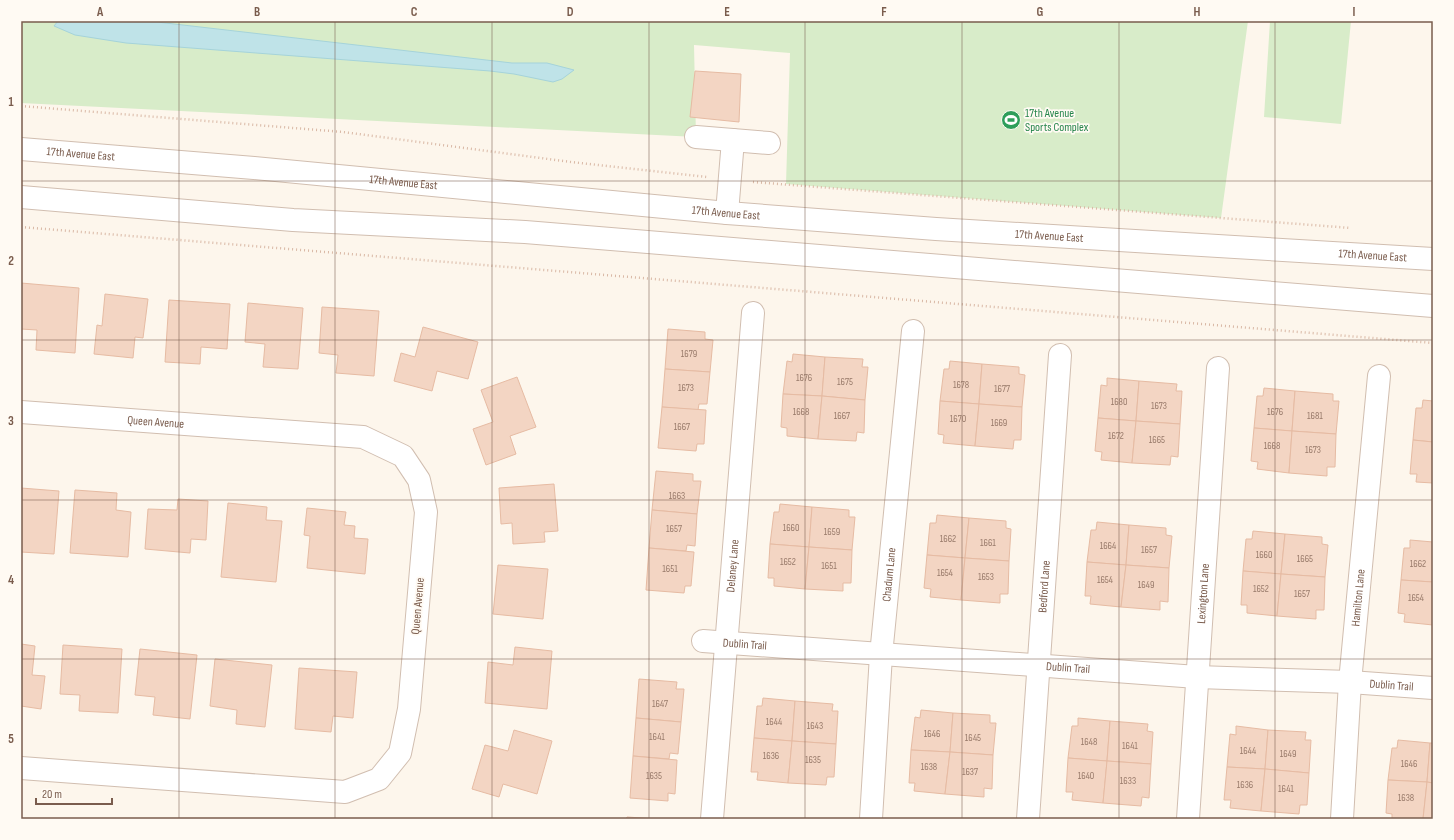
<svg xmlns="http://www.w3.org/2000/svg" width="1454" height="840" viewBox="0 0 1454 840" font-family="'Sofia Sans Condensed',sans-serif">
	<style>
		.green { fill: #d8ecc9 }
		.water { fill: #bfe3e8; stroke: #a5d3da }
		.building { fill: #f3d5c3; stroke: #e6bba3 }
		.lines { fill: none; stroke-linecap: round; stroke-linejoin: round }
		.minor-casing { stroke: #d1beb0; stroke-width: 24 }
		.path { stroke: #d9b8a5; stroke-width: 2.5; stroke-dasharray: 1 3; stroke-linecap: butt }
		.minor { stroke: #fff; stroke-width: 22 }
		.grid { fill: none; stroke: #7a5c4d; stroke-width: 1; stroke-opacity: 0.55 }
		.labels { text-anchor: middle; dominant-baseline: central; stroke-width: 3.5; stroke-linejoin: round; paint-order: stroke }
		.number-label { font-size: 10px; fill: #987a6a }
		.leisure-label { font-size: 12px; fill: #27864d; stroke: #fffaf3; text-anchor: start }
		.street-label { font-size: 12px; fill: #7a5c4d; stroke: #fffaf3 }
		.neatline { fill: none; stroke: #7a5c4d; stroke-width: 1.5 }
		.grid-label { font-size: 13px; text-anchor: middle; font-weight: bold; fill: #7a5c4d }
	</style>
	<rect width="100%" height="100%" fill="#fdf6ec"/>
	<g class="green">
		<path d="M 21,21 L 1248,21 L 1221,218 L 786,184 L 790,53 L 694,45 L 696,137 L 21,103 Z"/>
		<path d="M 1270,21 L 1351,21 L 1341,124 L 1264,117 Z"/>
	</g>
	<path class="water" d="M 58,21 L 157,22 L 512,63 L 547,63 L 574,70 L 562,79 L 553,82 L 514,74 L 490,71 L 126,43 L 75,35 L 54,26 Z"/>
	<g class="building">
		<path d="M 695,71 L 741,74 L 739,122 L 690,117 Z"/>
		<path d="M 21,283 L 79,288 L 75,353 L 36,350 L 37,330 L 21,329 Z"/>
		<path d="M 105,294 L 148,299 L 143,338 L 135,337 L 133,358 L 94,354 L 97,325 L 102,326 Z"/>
		<path d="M 169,300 L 230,304 L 227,349 L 201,347 L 200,364 L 165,362 Z"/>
		<path d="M 248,303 L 303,308 L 298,369 L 263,367 L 265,344 L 245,342 Z"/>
		<path d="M 322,307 L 379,311 L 374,376 L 336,373 L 338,355 L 319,353 Z"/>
		<path d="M 423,327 L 478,342 L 468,379 L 437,371 L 432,391 L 394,381 L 401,353 L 415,357 Z"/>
		<path d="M 668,329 L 705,332 L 705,339 L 713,340 L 710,372 L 665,369 Z"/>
		<path d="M 793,354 L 825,357 L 822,396 L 783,394 L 787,361 L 792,362 Z"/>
		<path d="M 825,357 L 863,359 L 862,367 L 868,367 L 865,400 L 822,396 Z"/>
		<path d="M 950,361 L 982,364 L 979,404 L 940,401 L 944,369 L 949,369 Z"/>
		<path d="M 982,364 L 1019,367 L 1019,374 L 1025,375 L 1022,407 L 979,404 Z"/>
		<path d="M 665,369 L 710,372 L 707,404 L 699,404 L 698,410 L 662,407 Z"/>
		<path d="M 517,377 L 536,427 L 510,436 L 516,454 L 486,465 L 473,429 L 493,422 L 481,390 Z"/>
		<path d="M 1107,378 L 1139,381 L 1136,421 L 1098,418 L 1101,385 L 1107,386 Z"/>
		<path d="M 1139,381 L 1177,384 L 1176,391 L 1182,391 L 1180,424 L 1136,421 Z"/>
		<path d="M 1264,388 L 1295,391 L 1292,431 L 1254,428 L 1257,396 L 1263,396 Z"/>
		<path d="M 1295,391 L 1333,394 L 1333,401 L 1339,401 L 1336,434 L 1292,431 Z"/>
		<path d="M 783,394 L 822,396 L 818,439 L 787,436 L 787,428 L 781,427 Z"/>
		<path d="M 822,396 L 865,400 L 864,433 L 857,432 L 856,441 L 818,439 Z"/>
		<path d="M 1423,400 L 1433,401 L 1433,442 L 1413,440 L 1416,408 L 1422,408 Z"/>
		<path d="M 940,401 L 979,404 L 975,446 L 943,443 L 944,435 L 938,434 Z"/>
		<path d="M 979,404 L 1022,407 L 1021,440 L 1014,440 L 1013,449 L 975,446 Z"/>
		<path d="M 662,407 L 706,410 L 704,444 L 697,444 L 696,451 L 658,448 Z"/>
		<path d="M 1098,418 L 1136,421 L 1132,463 L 1101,460 L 1102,452 L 1095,451 Z"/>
		<path d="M 1136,421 L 1180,424 L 1178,457 L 1171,456 L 1170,465 L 1132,463 Z"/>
		<path d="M 1254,428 L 1292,431 L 1289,473 L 1257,469 L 1258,462 L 1251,461 Z"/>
		<path d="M 1292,431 L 1336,434 L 1335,467 L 1327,467 L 1327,476 L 1289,473 Z"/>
		<path d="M 1413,440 L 1433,442 L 1433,483 L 1416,482 L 1417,474 L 1410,474 Z"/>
		<path d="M 656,471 L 693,474 L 693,481 L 701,481 L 697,514 L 652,510 Z"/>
		<path d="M 554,484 L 558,531 L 544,532 L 545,542 L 513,544 L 512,523 L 501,524 L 499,488 Z"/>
		<path d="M 21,488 L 59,491 L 54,554 L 21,552 Z"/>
		<path d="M 75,490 L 117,493 L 116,510 L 131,512 L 128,557 L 70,553 Z"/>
		<path d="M 178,499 L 208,501 L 206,540 L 191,539 L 190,553 L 145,549 L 148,509 L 177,510 Z"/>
		<path d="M 228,503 L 267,507 L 266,520 L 282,521 L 276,582 L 221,577 Z"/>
		<path d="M 780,504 L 812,507 L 809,547 L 770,544 L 774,512 L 779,512 Z"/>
		<path d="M 812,507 L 849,510 L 849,517 L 855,517 L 852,550 L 809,547 Z"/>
		<path d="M 307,508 L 346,512 L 344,525 L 355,526 L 354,538 L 368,539 L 365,574 L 307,568 L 310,536 L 304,535 Z"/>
		<path d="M 652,510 L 697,514 L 695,546 L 687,545 L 686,551 L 649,548 Z"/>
		<path d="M 937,515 L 969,518 L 965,558 L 927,555 L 930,523 L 936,523 Z"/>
		<path d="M 969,518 L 1006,521 L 1006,528 L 1011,529 L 1009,561 L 965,558 Z"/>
		<path d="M 1097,522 L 1129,525 L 1126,565 L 1087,562 L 1091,530 L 1096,530 Z"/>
		<path d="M 1129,525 L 1166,528 L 1166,535 L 1172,536 L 1169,568 L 1126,565 Z"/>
		<path d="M 1253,531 L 1285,534 L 1281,574 L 1243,571 L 1246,539 L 1252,539 Z"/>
		<path d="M 1285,534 L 1322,537 L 1322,544 L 1328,545 L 1325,577 L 1281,574 Z"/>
		<path d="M 1410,540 L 1433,542 L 1433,582 L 1401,580 L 1404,548 L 1410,548 Z"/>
		<path d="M 770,544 L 809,547 L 805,589 L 774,586 L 774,578 L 768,578 Z"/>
		<path d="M 809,547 L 852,550 L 851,583 L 843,583 L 843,591 L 805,589 Z"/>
		<path d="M 649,548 L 694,552 L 691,586 L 685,586 L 684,593 L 646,590 Z"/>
		<path d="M 927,555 L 965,558 L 961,600 L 930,597 L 931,589 L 924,588 Z"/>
		<path d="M 965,558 L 1009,561 L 1008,594 L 1000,594 L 1000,603 L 961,600 Z"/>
		<path d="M 1087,562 L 1126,565 L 1121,607 L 1090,604 L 1091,596 L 1085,596 Z"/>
		<path d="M 498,565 L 548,569 L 543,619 L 493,614 Z"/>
		<path d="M 1126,565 L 1169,568 L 1168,602 L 1160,601 L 1160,610 L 1121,607 Z"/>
		<path d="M 1243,571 L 1281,574 L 1277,616 L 1247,613 L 1247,605 L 1241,605 Z"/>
		<path d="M 1281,574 L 1325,577 L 1324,610 L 1316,610 L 1316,619 L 1277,616 Z"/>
		<path d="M 1401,580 L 1433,582 L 1433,625 L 1404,622 L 1405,614 L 1398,613 Z"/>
		<path d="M 21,644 L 35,646 L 32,675 L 45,676 L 41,709 L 21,706 Z"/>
		<path d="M 63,645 L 122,649 L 118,713 L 79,711 L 80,695 L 60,694 Z"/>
		<path d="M 515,647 L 552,651 L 547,709 L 485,703 L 488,662 L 513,665 Z"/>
		<path d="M 140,649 L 197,655 L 190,719 L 153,715 L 155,697 L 135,695 Z"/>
		<path d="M 215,659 L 272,665 L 265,727 L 236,724 L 237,710 L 210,706 Z"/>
		<path d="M 299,668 L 357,672 L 353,718 L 333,716 L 331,732 L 295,729 Z"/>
		<path d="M 639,679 L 677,682 L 676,689 L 684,689 L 681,722 L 636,718 Z"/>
		<path d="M 763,698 L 795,701 L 792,741 L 754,738 L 757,706 L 762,706 Z"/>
		<path d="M 795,701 L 833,704 L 832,711 L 838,711 L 836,744 L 792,741 Z"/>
		<path d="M 921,710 L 953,713 L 950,752 L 911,750 L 915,717 L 920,718 Z"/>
		<path d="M 953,713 L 990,715 L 990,723 L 996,723 L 993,755 L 950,752 Z"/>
		<path d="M 636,718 L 681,722 L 678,754 L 670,753 L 669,759 L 633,756 Z"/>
		<path d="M 1078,718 L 1110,721 L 1107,761 L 1068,758 L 1072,726 L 1078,726 Z"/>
		<path d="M 1110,721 L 1148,724 L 1147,731 L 1153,732 L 1151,764 L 1107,761 Z"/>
		<path d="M 1236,726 L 1268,730 L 1265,769 L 1227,767 L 1230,734 L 1236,735 Z"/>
		<path d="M 514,730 L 552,741 L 537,794 L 503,784 L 499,797 L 472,789 L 485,745 L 508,751 Z"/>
		<path d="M 1268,730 L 1306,732 L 1305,740 L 1311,740 L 1309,773 L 1265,769 Z"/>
		<path d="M 754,738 L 792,741 L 788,783 L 757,780 L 758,772 L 751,772 Z"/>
		<path d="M 1398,740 L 1430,743 L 1427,782 L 1388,780 L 1392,748 L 1397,748 Z"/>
		<path d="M 792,741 L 836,744 L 834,777 L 827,777 L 826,785 L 788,783 Z"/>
		<path d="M 1430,743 L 1433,743 L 1433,783 L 1427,782 Z"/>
		<path d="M 911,750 L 950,752 L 945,794 L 914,791 L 915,783 L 909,783 Z"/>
		<path d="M 950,752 L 993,755 L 992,789 L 984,788 L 984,797 L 945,794 Z"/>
		<path d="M 633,756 L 677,760 L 675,794 L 668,793 L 668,801 L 630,798 Z"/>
		<path d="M 1068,758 L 1107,761 L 1103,803 L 1072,800 L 1073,792 L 1066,792 Z"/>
		<path d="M 1107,761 L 1151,764 L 1149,798 L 1142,797 L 1141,806 L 1103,803 Z"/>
		<path d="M 1227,767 L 1265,769 L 1261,811 L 1230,808 L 1231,800 L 1224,800 Z"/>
		<path d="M 1265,769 L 1309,773 L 1307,805 L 1300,805 L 1299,814 L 1261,811 Z"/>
		<path d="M 1388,780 L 1427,782 L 1423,819 L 1392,819 L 1392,814 L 1386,813 Z"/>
		<path d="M 1427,782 L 1433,783 L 1433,819 L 1423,819 Z"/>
		<path d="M 627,817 L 657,819 L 626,819 Z"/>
	</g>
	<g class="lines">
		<defs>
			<g id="minor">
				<path d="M 696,137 L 769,143"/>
				<path id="s1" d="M 21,149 L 254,168 L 727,213 L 936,229 L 1433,259"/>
				<path d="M 21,197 L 293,220 L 525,232 L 1433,306"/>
				<path d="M 727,213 L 733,140"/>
				<path id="s2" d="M 21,412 L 363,437 L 403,456 L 419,480 L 426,512 L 409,709 L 400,753 L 379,779 L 345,792 L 21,768"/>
				<path id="s3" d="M 703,641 L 1197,677 L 1350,682 L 1433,688"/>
				<path id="s4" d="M 712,819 L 753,313"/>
				<path id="s5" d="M 871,819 L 881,655 L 913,331"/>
				<path id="s6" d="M 1028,819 L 1060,355"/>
				<path id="s7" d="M 1188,819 L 1218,368"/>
				<path id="s8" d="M 1342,819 L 1350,682 L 1379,376"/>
			</g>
		</defs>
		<use href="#minor" class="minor-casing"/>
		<g class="path">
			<path d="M 21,106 L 343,132 L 571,162 L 707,177"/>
			<path d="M 753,182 L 1351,228"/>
			<path d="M 21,227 L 1433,343"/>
		</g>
		<use href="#minor" class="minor"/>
	</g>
	<path class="grid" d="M 179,21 L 179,819M 335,21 L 335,819M 492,21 L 492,819M 649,21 L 649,819M 805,21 L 805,819M 962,21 L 962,819M 1119,21 L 1119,819M 1275,21 L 1275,819M 21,181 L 1433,181M 21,340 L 1433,340M 21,500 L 1433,500M 21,659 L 1433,659"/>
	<defs>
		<symbol id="stadium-disc" viewBox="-11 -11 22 22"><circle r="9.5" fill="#2e9e5b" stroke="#fffaf3"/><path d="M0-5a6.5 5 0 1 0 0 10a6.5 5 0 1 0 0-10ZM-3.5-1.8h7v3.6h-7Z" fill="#fff"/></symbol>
	</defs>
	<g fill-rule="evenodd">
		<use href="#stadium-disc" x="1000" y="109" width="22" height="22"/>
	</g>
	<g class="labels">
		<g class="number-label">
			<text x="689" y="354">1679</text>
			<text x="804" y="378">1676</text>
			<text x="845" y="382">1675</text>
			<text x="961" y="385">1678</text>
			<text x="686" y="388">1673</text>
			<text x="1002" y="389">1677</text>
			<text x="1119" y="402">1680</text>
			<text x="1159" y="406">1673</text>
			<text x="801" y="412">1668</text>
			<text x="1275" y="412">1676</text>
			<text x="842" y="416">1667</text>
			<text x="1315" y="416">1681</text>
			<text x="958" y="419">1670</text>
			<text x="999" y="423">1669</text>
			<text x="682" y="427">1667</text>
			<text x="1116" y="436">1672</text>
			<text x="1157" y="440">1665</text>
			<text x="1272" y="446">1668</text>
			<text x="1313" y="450">1673</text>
			<text x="677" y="496">1663</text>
			<text x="791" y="528">1660</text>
			<text x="674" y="529">1657</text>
			<text x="832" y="532">1659</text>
			<text x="948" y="539">1662</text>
			<text x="988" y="543">1661</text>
			<text x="1108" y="546">1664</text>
			<text x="1149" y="550">1657</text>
			<text x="1264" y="555">1660</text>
			<text x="1305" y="559">1665</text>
			<text x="788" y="562">1652</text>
			<text x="1418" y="564">1662</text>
			<text x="829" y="566">1651</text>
			<text x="670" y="569">1651</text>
			<text x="945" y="573">1654</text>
			<text x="986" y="577">1653</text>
			<text x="1105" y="580">1654</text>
			<text x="1146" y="585">1649</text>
			<text x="1261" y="589">1652</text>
			<text x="1302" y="594">1657</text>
			<text x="1416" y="598">1654</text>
			<text x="660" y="704">1647</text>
			<text x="774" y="722">1644</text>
			<text x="815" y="726">1643</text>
			<text x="932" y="734">1646</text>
			<text x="657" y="737">1641</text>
			<text x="973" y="738">1645</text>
			<text x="1089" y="742">1648</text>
			<text x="1130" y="746">1641</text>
			<text x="1248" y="751">1644</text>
			<text x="1288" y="754">1649</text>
			<text x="771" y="756">1636</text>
			<text x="813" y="760">1635</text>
			<text x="1409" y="764">1646</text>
			<text x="929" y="767">1638</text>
			<text x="970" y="772">1637</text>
			<text x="654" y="776">1635</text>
			<text x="1086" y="776">1640</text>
			<text x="1128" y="781">1633</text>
			<text x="1245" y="785">1636</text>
			<text x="1286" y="789">1641</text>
			<text x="1406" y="798">1638</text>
		</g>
		<g class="leisure-label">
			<text x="1025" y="113">17th Avenue<tspan x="1025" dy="14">Sports Complex</tspan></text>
		</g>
		<g class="street-label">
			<text stroke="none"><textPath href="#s1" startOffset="60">17th Avenue East</textPath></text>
			<text stroke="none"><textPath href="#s1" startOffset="384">17th Avenue East</textPath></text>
			<text stroke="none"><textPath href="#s1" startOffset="708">17th Avenue East</textPath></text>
			<text stroke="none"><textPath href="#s1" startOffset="1032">17th Avenue East</textPath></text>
			<text stroke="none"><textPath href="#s1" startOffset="1356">17th Avenue East</textPath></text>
			<text stroke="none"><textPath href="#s2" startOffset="135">Queen Avenue</textPath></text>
			<text stroke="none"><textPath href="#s4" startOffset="254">Delaney Lane</textPath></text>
			<text stroke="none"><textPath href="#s5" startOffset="245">Chadum Lane</textPath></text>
			<text stroke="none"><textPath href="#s6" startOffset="233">Bedford Lane</textPath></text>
			<text stroke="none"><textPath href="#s7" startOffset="226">Lexington Lane</textPath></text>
			<text stroke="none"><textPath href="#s8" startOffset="222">Hamilton Lane</textPath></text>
			<text transform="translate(418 606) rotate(-85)">Queen Avenue</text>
			<text stroke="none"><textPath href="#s3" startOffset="42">Dublin Trail</textPath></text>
			<text stroke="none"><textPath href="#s3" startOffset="366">Dublin Trail</textPath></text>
			<text stroke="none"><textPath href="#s3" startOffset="690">Dublin Trail</textPath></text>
		</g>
	</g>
	<rect width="1454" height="840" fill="none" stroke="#fffaf3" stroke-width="44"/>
	<path d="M36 798v6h76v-6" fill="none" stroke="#7a5c4d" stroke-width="2"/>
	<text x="42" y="798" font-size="12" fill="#7a5c4d" stroke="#fffaf3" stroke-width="3" paint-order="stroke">20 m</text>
	<rect x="22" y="22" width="1410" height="796" class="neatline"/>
	<g class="grid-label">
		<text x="100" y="16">A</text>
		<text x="257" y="16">B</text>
		<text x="414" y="16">C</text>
		<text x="570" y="16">D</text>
		<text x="727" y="16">E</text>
		<text x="884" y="16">F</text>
		<text x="1040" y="16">G</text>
		<text x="1197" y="16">H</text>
		<text x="1354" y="16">I</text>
		<text x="11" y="106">1</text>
		<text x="11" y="265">2</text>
		<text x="11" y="425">3</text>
		<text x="11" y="584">4</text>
		<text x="11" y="743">5</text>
	</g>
</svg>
